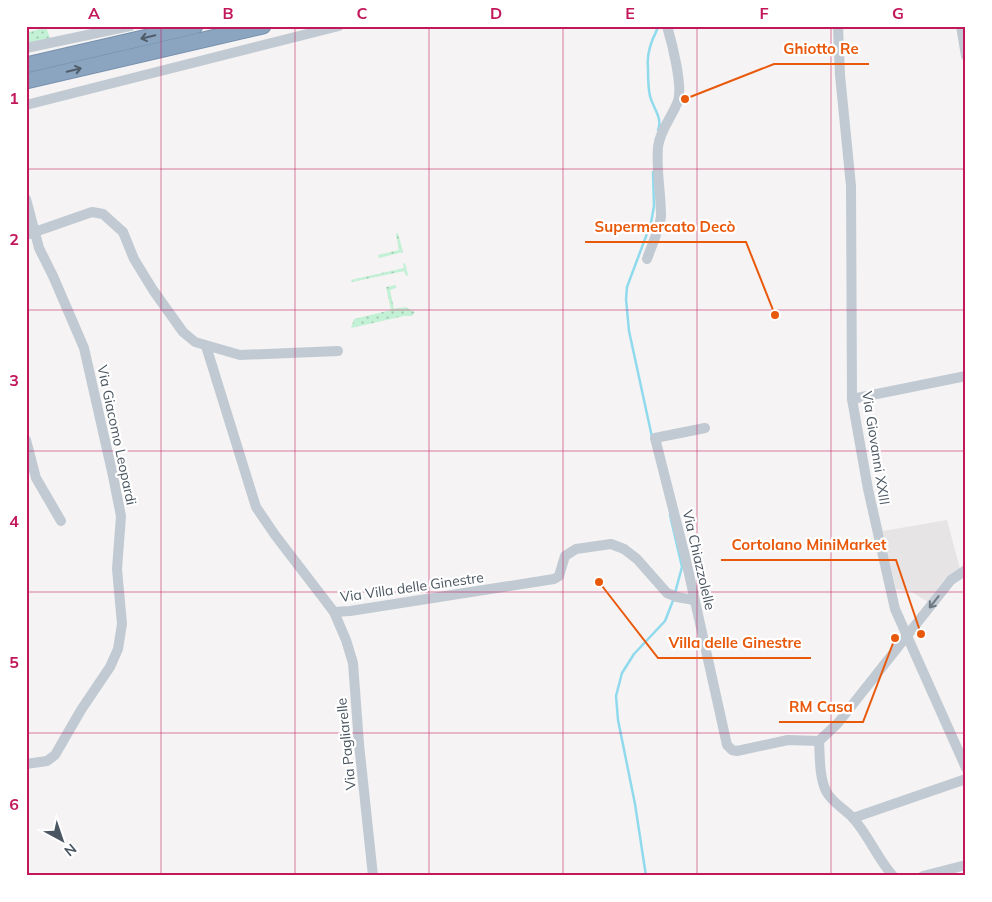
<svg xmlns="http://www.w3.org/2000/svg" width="992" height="902" viewBox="0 0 992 902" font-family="Mulish,sans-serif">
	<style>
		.education { fill: #e6e4e5 }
		.grass { fill: url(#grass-dots) }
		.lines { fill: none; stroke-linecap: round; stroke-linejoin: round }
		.stream { stroke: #90daee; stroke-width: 2.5 }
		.highway-casing { stroke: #7690ad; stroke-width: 17 }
		.minor { stroke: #c1cad2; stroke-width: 10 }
		.highway { stroke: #8ba5c1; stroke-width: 15 }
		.oneway { stroke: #505e6b }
		.oneway2 { stroke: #6e7983 }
		.grid { fill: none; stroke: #c2185b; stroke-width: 1; stroke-opacity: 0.55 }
		.labels { text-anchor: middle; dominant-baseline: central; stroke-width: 4.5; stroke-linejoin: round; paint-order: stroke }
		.street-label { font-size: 14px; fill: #4a5661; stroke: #fff }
		.leader { fill: none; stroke: #e8590c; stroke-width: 2 }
		.callout-dot { fill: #e8590c; stroke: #fff; stroke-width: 2 }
		.callout-label { font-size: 15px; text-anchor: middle; font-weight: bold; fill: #e8590c; stroke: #fff; stroke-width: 4.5; stroke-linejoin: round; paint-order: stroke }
		.neatline { fill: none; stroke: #c2185b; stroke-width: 2 }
		.grid-label { font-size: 16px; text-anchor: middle; font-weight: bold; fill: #c2185b }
	</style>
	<defs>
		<pattern id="grass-dots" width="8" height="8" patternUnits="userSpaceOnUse" patternTransform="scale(1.25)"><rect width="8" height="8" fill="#c3f1d5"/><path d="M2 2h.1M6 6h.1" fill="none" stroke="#a0c6b0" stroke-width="1.8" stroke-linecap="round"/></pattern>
	</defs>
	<rect width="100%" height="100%" fill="#f5f3f3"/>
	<path class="education" d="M 947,520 L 960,569 L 944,580 L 928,602 L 912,592 L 896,589 L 883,531 Z"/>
	<g class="grass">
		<path d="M 46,27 L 50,38 L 26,43 L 26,33 Z"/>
		<path d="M 398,233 L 403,252 L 379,258 L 378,255 L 399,250 L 396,234 Z"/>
		<path d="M 405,263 L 408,275 L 406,276 L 404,271 L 352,282 L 351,280 L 404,268 L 403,264 Z"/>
		<path d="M 396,285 L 396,288 L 390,290 L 394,309 L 405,307 L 415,312 L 412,316 L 404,316 L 351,328 L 354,319 L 391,310 L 386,287 Z"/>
	</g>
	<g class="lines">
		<g class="stream">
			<path d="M 658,26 C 657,32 654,35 652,41 C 649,49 647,59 648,68 C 648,77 648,88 650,96 C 653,108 663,118 658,130"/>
			<path d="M 652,437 L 629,331 L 626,299 L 627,287 L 651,223 L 654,206 L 653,172"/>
			<path d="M 670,515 L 682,567 L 675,593"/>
			<path d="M 646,876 L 635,804 L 618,720 L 616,696 L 622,673 L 634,654 L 665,621 L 674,598"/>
		</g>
		<defs>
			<g id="highway">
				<path d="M 26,65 L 195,26"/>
				<path d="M 26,81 L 263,26"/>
			</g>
		</defs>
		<use href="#highway" class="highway-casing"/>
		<g class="minor">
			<path d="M 838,26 L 840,75 L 851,186 L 852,399 L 868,489 L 895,609 L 966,768"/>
			<path d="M 961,26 L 966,56"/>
			<path d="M 26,48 L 130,26"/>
			<path d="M 26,105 L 339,26"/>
			<path d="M 26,199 L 39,248 L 53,276 L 84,348 L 113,476 L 121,516 L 117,569 L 122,624 L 118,649 L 110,667 L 81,710 L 55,755 L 47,761 L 26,764"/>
			<path d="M 26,235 L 92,212 L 103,214 L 123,232 L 134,259 L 153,290 L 183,332 L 195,342 L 240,355 L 338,351"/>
			<path d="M 647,259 C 651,247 660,228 661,216 C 661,193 656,170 658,147 C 660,130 672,117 678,101 C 683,86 672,43 667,26"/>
			<path d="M 206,346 L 256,507 L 275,535 L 334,612 L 346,640 L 353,663 L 359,744 L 373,876"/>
			<path d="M 852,399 L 966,376"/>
			<path d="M 705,428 L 655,438 L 685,556 L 727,745 L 732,750 L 737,751 L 788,740 L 819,741 L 838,723 L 951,580 L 966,570"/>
			<path d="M 26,440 L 36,478 L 61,521"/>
			<path d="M 334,612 L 350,611 L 554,579 L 559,576 L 565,556 L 576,549 L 611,544 L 624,549 L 637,559 L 667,593 L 677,597 L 694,600"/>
			<path d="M 819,741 C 820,756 819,776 826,791 C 831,802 845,809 853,818 C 869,836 877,858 893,876"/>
			<path d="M 853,818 L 966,779"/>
			<path d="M 923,876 L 966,865"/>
		</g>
		<use href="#highway" class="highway"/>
	</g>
	<defs><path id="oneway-shaft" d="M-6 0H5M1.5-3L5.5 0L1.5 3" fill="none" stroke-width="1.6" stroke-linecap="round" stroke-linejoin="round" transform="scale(1.25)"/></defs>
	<g class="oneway">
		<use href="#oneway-shaft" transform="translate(148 37) rotate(167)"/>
		<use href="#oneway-shaft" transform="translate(74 70) rotate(-13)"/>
	</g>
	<use class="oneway2" href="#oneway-shaft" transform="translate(934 602) rotate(128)"/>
	<path class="grid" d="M 161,26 L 161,876M 295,26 L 295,876M 429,26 L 429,876M 563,26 L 563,876M 697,26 L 697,876M 831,26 L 831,876M 26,169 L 966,169M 26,310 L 966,310M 26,451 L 966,451M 26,592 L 966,592M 26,733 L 966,733"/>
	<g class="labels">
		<g class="street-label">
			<text transform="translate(117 435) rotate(78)">Via Giacomo Leopardi</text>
			<text transform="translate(876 448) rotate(81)">Via Giovanni XXIII</text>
			<text transform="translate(699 560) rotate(77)">Via Chiazzolelle</text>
			<text transform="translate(412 587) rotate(-8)">Via Villa delle Ginestre</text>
			<text transform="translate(346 744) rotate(-96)">Via Pagliarelle</text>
		</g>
	</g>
	<path class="leader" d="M685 99L774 64H869M775 315L746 242H585M921 634L896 560H721M599 582L658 658H811M895 638L863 722H779"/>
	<g class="callout-dot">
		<circle cx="685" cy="99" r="5"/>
		<circle cx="775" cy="315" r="5"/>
		<circle cx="921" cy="634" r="5"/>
		<circle cx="599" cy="582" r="5"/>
		<circle cx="895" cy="638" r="5"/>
	</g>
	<g class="callout-label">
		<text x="821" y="54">Ghiotto Re</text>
		<text x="665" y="232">Supermercato Decò</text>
		<text x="809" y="550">Cortolano MiniMarket</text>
		<text x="735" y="648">Villa delle Ginestre</text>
		<text x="821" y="712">RM Casa</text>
	</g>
	<rect width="992" height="902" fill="none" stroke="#ffffff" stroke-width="55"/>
	<g transform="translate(62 840) rotate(140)" stroke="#ffffff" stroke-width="4" paint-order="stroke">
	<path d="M0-4L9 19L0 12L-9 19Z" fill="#4a5661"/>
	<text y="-8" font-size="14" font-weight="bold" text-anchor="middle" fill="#4a5661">N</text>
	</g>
	<rect x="28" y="28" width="936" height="846" class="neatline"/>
	<g class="grid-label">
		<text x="94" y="19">A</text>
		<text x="228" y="19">B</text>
		<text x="362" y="19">C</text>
		<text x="496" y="19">D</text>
		<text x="630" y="19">E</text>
		<text x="764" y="19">F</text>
		<text x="898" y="19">G</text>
		<text x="14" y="104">1</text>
		<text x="14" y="245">2</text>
		<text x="14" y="386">3</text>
		<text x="14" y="527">4</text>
		<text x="14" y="668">5</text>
		<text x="14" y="810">6</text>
	</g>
</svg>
